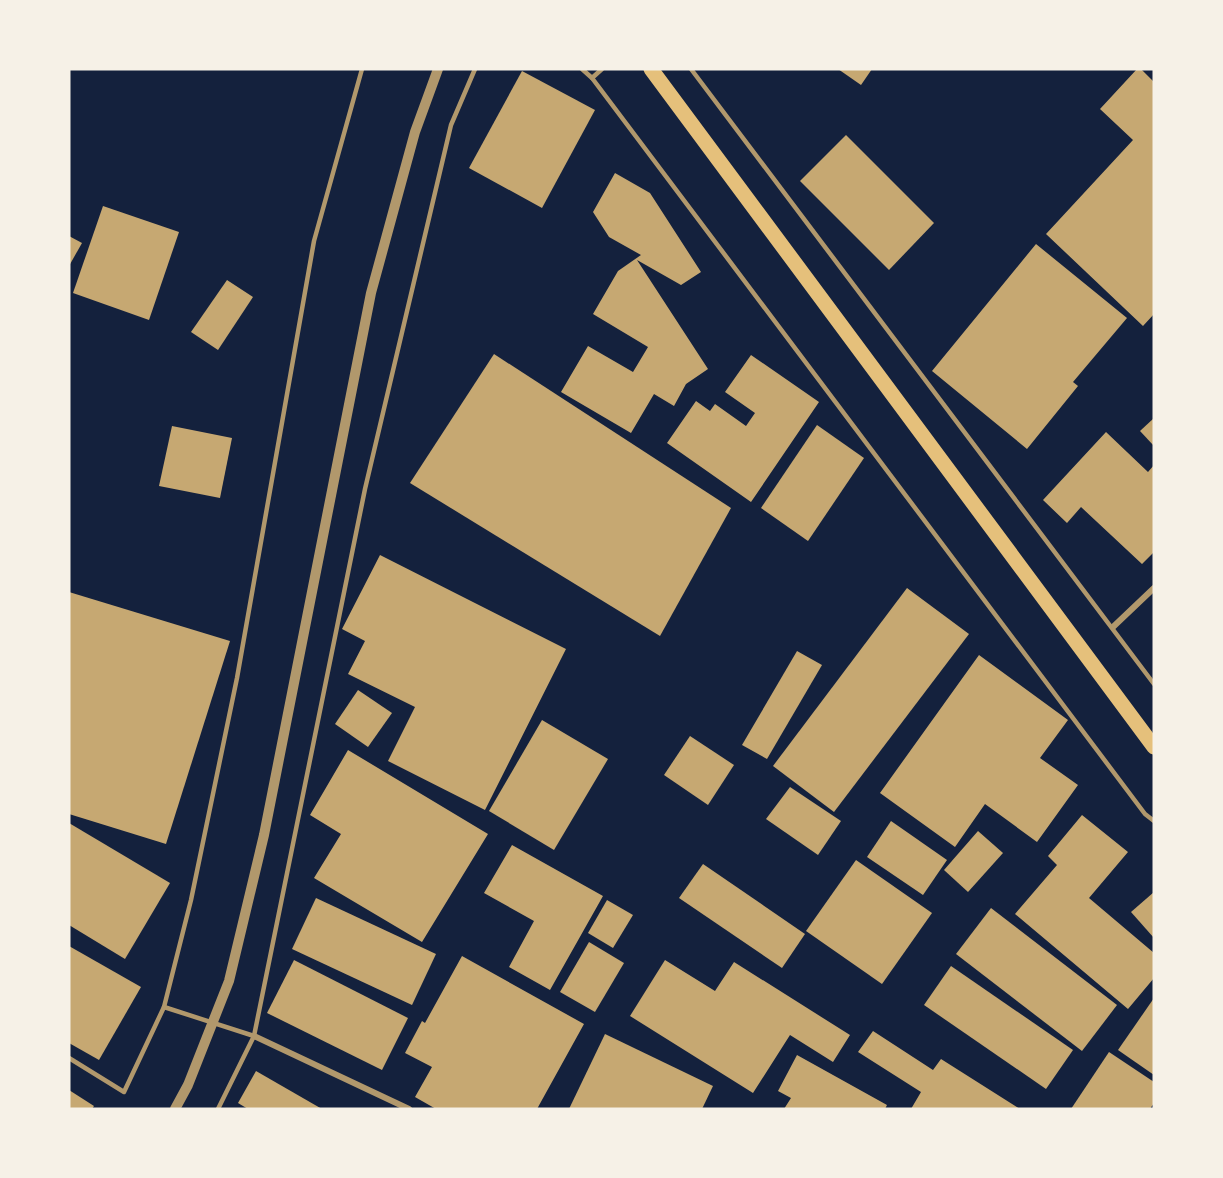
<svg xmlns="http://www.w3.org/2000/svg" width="1223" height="1178" viewBox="0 0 1223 1178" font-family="'Public Sans',sans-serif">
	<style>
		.building { fill: #c6a872 }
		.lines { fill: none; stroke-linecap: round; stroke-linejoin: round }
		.service { stroke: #b1986c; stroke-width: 4.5 }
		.minor { stroke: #b1986c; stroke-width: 6 }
		.tertiary { stroke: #b1986c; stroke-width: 10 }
		.primary { stroke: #e5c07b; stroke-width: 15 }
	</style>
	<rect width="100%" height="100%" fill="#14213d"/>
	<g class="building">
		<path d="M 838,69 L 872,69 L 861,85 Z"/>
		<path d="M 1137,69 L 1141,69 L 1154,82 L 1154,314 L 1143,326 L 1046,234 L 1133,140 L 1100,109 Z"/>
		<path d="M 522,71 L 595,110 L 542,208 L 469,168 Z"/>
		<path d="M 846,135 L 934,223 L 889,270 L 800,181 Z"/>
		<path d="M 615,173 L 650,193 L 701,272 L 681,285 L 637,260 L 708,369 L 686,384 L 674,406 L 654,394 L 631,433 L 561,392 L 588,346 L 633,372 L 648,347 L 593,314 L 618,271 L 641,255 L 609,237 L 593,212 Z"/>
		<path d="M 103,206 L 179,232 L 149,320 L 73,293 Z"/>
		<path d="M 69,236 L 82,243 L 69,266 Z"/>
		<path d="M 1036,244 L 1127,318 L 1073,382 L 1078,386 L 1027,449 L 932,371 Z"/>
		<path d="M 227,280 L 253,297 L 218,350 L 191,332 Z"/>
		<path d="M 494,354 L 731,508 L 660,636 L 410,483 Z"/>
		<path d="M 751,355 L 819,402 L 751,502 L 667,443 L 696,401 L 710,411 L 715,404 L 746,426 L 755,413 L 725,392 Z"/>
		<path d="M 1154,418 L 1154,446 L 1140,431 Z"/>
		<path d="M 817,425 L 864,458 L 808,541 L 761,508 Z"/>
		<path d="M 172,426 L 232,438 L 220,498 L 159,486 Z"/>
		<path d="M 1106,432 L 1148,472 L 1154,465 L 1154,552 L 1142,564 L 1081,507 L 1067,523 L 1043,500 Z"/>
		<path d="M 380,555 L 566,649 L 485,810 L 388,761 L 415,707 L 348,674 L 365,641 L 342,629 Z"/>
		<path d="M 907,588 L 969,634 L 834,812 L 773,766 Z"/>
		<path d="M 69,592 L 230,641 L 166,844 L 69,814 Z"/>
		<path d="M 797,651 L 822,665 L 767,759 L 742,745 Z"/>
		<path d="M 979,655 L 1068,720 L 1040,758 L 1078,785 L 1037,842 L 985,804 L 955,847 L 880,793 Z"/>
		<path d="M 358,690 L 392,713 L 368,747 L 335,724 Z"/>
		<path d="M 542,720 L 608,759 L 554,850 L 489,811 Z"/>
		<path d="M 690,736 L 734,765 L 708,805 L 664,775 Z"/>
		<path d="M 348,750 L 488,834 L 422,942 L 314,878 L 341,834 L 310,815 Z"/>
		<path d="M 790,787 L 841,821 L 818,855 L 766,819 Z"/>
		<path d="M 1082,815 L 1128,852 L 1089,898 L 1154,953 L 1154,978 L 1128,1009 L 1015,914 L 1057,865 L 1048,856 Z"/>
		<path d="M 891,821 L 947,860 L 923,895 L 867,857 Z"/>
		<path d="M 69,823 L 170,883 L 125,959 L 69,925 Z"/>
		<path d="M 978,831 L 1003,853 L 968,892 L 944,870 Z"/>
		<path d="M 512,845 L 603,896 L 550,990 L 509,967 L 534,921 L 484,893 Z"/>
		<path d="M 856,860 L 932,913 L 882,984 L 806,931 Z"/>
		<path d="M 703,864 L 805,934 L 782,968 L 679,898 Z"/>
		<path d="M 1154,892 L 1154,938 L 1131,912 Z"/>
		<path d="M 316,898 L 436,954 L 412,1005 L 292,949 Z"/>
		<path d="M 607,900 L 633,915 L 613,948 L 588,933 Z"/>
		<path d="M 991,908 L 1117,1005 L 1082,1051 L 956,954 Z"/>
		<path d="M 589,942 L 624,963 L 595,1012 L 560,992 Z"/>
		<path d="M 69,946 L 141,987 L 99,1060 L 69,1043 Z"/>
		<path d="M 462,956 L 584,1024 L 537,1109 L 436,1109 L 415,1097 L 432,1067 L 405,1053 L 422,1021 L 425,1023 Z"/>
		<path d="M 294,960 L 408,1018 L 382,1070 L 267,1013 Z"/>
		<path d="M 665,960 L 715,991 L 734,962 L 850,1035 L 833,1062 L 790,1035 L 753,1093 L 630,1016 Z"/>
		<path d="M 951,966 L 1073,1050 L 1046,1089 L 924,1005 Z"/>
		<path d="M 1154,998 L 1154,1075 L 1118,1050 Z"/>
		<path d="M 873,1031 L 933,1070 L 941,1059 L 1020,1109 L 911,1109 L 921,1092 L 858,1052 Z"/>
		<path d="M 605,1034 L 713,1086 L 702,1109 L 569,1109 Z"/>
		<path d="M 1109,1052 L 1154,1082 L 1154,1103 L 1150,1109 L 1071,1109 Z"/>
		<path d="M 797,1055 L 887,1105 L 885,1109 L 784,1109 L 791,1098 L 778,1091 Z"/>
		<path d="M 256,1071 L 322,1109 L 248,1109 L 238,1103 Z"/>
		<path d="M 69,1090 L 94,1106 L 92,1109 L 69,1109 Z"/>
	</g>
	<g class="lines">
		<g class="service">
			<path d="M 582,69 L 592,78 L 1145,814 L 1154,821"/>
			<path d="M 691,69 L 1154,684"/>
			<path d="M 592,78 L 602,69"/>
			<path d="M 164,1007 L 254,1036"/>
			<path d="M 69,1058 L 124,1092 L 164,1007 L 191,900 L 237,678 L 314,241 L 362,69"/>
			<path d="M 218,1109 L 254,1036 L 365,489 L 451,125 L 475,69"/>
		</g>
		<g class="minor">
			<path d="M 1113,627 L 1154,588"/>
			<path d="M 254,1036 L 409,1109"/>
		</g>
		<path class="tertiary" d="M 175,1109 L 188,1085 L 229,981 L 264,835 L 371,293 L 415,132 L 438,69"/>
		<path class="primary" d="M 651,69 L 1154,747"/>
	</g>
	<rect width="1223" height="1178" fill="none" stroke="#f6f1e7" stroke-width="141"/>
</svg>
